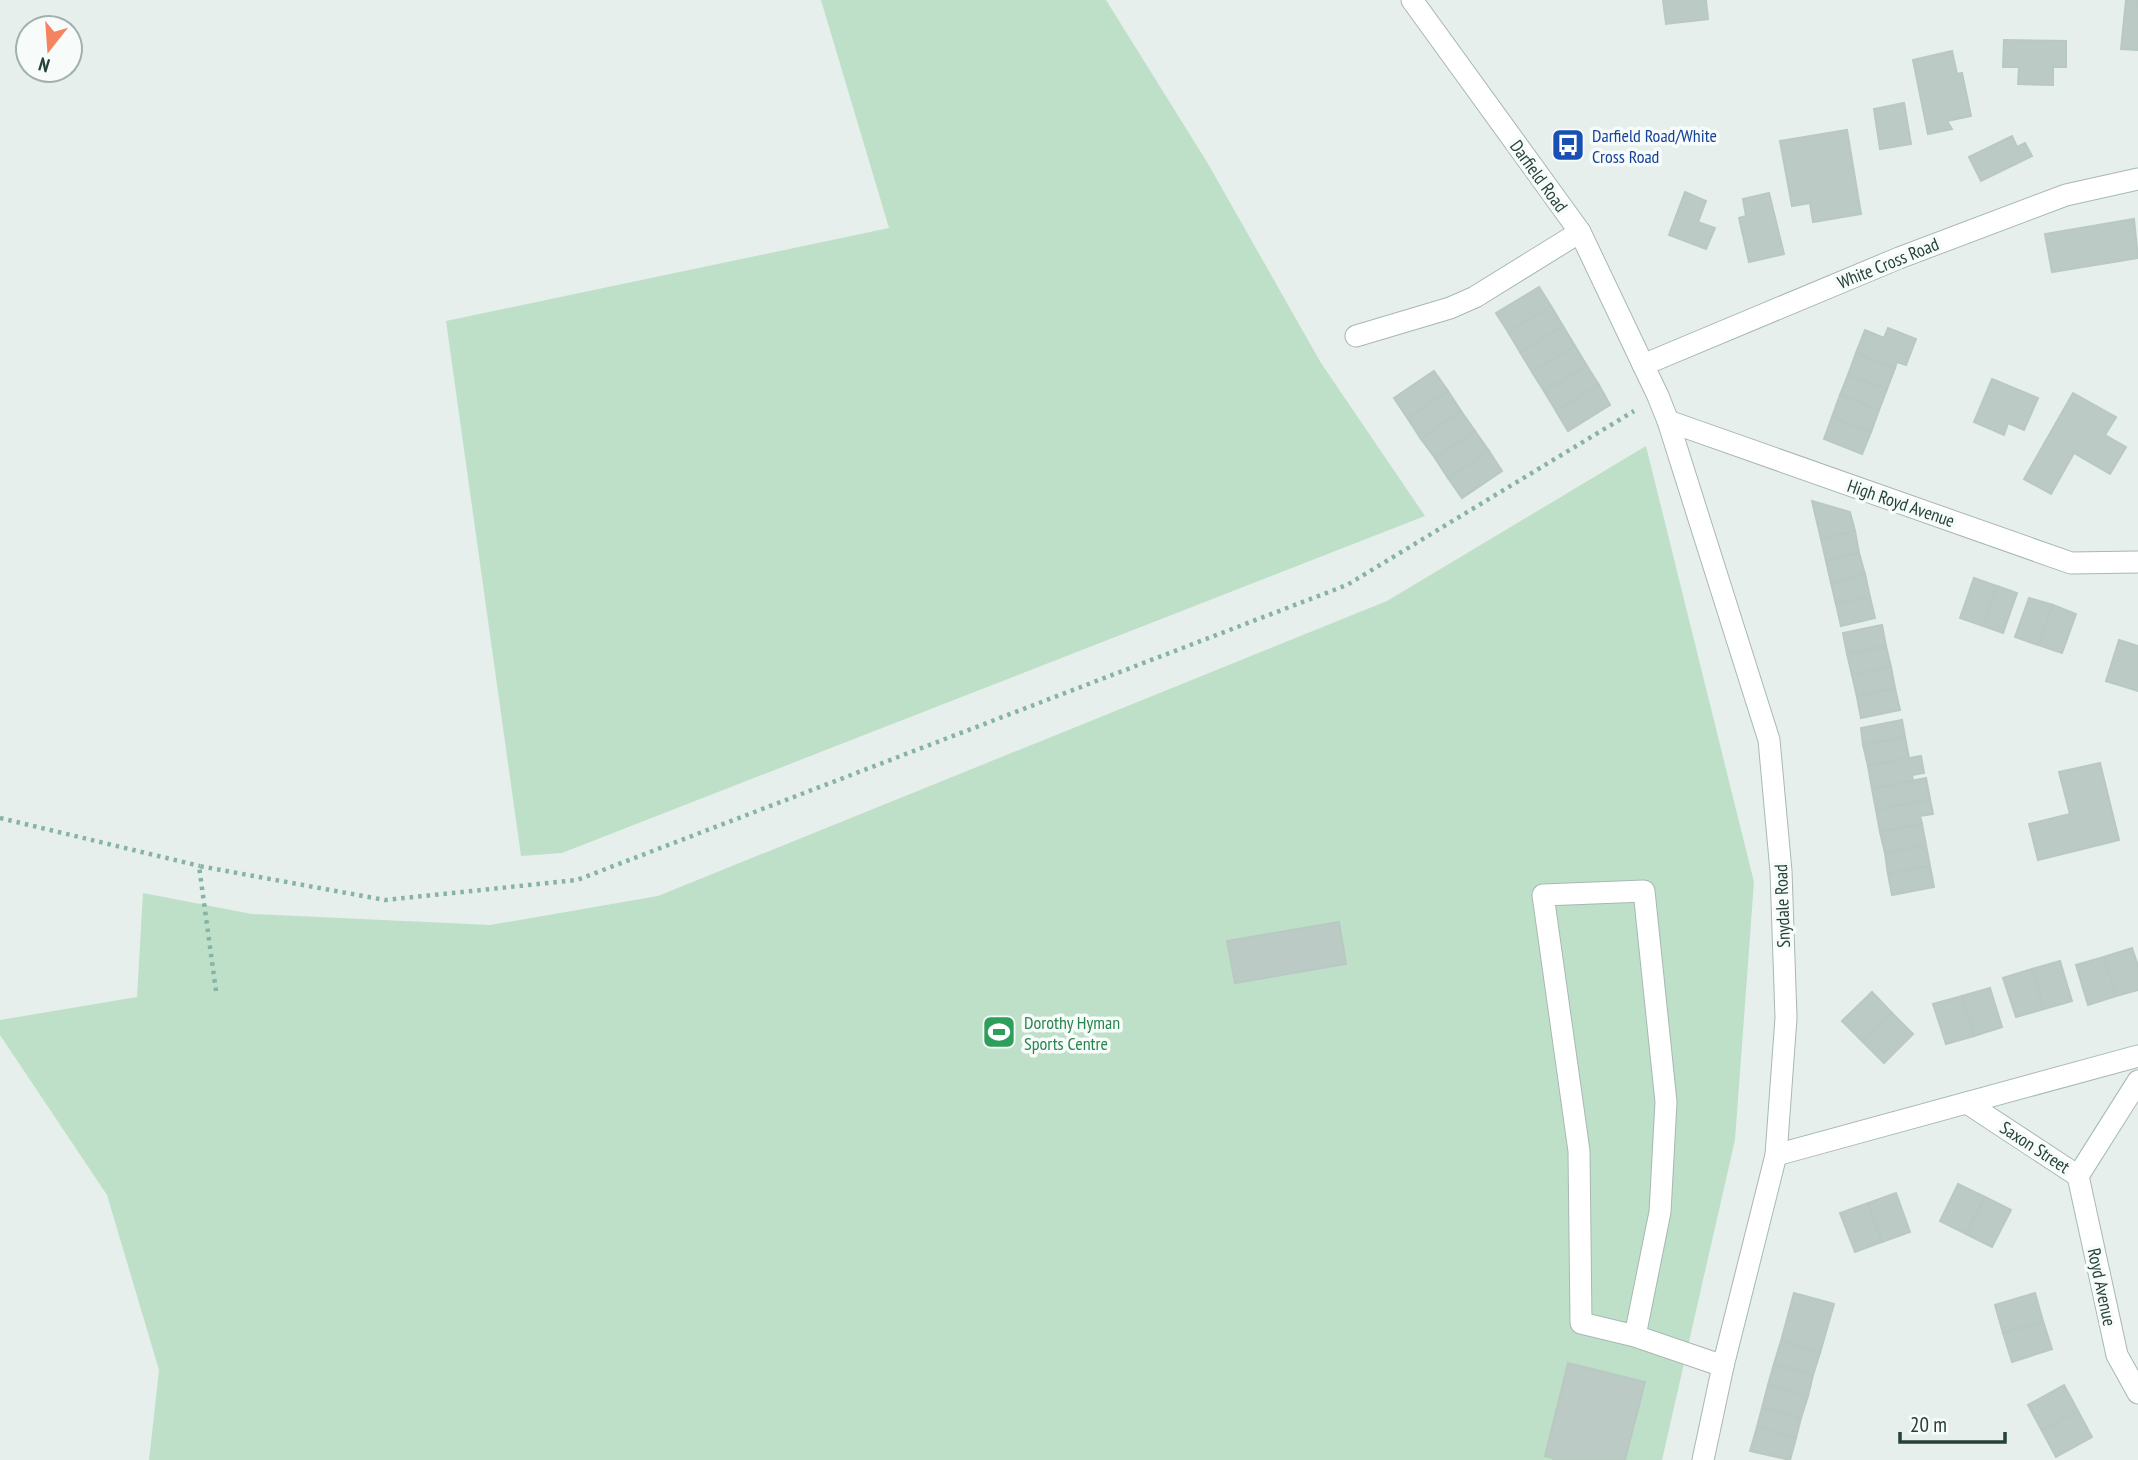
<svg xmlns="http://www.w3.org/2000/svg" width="2138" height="1460" viewBox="0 0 2138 1460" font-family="'PT Sans Narrow',sans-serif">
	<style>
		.green { fill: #bfe0c8 }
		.building { fill: #bbcac4; stroke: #b8c9c2; stroke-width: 2 }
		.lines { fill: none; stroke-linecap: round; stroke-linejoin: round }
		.minor-casing { stroke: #a8b8b2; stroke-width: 23 }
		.path { stroke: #86b3a5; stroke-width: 4.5; stroke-dasharray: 3.5 5; stroke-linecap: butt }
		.minor { stroke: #fff; stroke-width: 21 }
		.labels { text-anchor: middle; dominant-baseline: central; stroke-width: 7; stroke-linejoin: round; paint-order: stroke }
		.transit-label { font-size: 18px; fill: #164399; stroke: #f7fbf9; text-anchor: start }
		.street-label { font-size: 18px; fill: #24423a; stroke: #f7fbf9 }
		.leisure-label { font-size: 18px; fill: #27864d; stroke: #f7fbf9; text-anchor: start }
	</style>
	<rect width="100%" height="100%" fill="#e6efeb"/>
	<g class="green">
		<path d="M 821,0 L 1106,0 L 1207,162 L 1321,363 L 1425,516 L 562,853 L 521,856 L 446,321 L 889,228 Z"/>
		<path d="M 1646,446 L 1754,882 L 1735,1140 L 1662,1460 L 149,1460 L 159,1370 L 107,1195 L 0,1035 L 0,1020 L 137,997 L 143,893 L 252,914 L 490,925 L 658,896 L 1387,601 Z"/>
	</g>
	<g class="building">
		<path d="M 1663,0 L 1706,0 L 1708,19 L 1666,24 Z"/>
		<path d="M 2126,0 L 2138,0 L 2138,50 L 2121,49 Z"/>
		<path d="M 2004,40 L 2066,41 L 2066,67 L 2053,67 L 2053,85 L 2018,84 L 2019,67 L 2003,67 Z"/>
		<path d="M 1952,51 L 1957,74 L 1962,73 L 1971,116 L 1947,121 L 1952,129 L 1928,134 L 1913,60 Z"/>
		<path d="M 1904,103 L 1911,144 L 1880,149 L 1874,109 Z"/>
		<path d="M 1847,130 L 1861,214 L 1813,222 L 1810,203 L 1792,206 L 1780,141 Z"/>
		<path d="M 2012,136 L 2017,147 L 2025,143 L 2032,156 L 1981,181 L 1969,157 Z"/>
		<path d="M 1685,192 L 1706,201 L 1698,222 L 1715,228 L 1706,249 L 1669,235 Z"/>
		<path d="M 1769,193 L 1784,254 L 1749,262 L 1739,218 L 1746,216 L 1743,199 Z"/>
		<path d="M 2134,219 L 2138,258 L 2052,272 L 2045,234 Z"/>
		<path d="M 1539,287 L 1551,306 L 1508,332 L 1496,313 Z"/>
		<path d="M 1551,306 L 1563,326 L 1520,352 L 1508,332 Z"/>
		<path d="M 1563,326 L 1575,346 L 1532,372 L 1520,352 Z"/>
		<path d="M 1888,328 L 1916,339 L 1906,365 L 1897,362 L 1895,368 L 1856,353 L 1865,330 L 1884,338 Z"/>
		<path d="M 1575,346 L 1587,366 L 1544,391 L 1532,372 Z"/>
		<path d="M 1856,353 L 1895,368 L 1887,389 L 1848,375 Z"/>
		<path d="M 1587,366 L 1599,385 L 1556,411 L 1544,391 Z"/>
		<path d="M 1434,371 L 1448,391 L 1408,419 L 1394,398 Z"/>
		<path d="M 1848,375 L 1887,389 L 1879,410 L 1840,395 Z"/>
		<path d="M 1992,379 L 2038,398 L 2024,430 L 2008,423 L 2004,435 L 1974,422 Z"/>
		<path d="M 1599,385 L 1610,405 L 1568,431 L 1556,411 Z"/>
		<path d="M 1448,391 L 1461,411 L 1421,439 L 1408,419 Z"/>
		<path d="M 2073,393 L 2116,417 L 2105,435 L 2126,447 L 2110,474 L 2074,453 L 2051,494 L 2024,479 Z"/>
		<path d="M 1840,395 L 1879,410 L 1871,432 L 1832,417 Z"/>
		<path d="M 1461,411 L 1475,431 L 1435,458 L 1421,439 Z"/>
		<path d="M 1832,417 L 1871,432 L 1862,454 L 1824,439 Z"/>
		<path d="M 1475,431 L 1489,451 L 1448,478 L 1435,458 Z"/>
		<path d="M 1489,451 L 1502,471 L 1462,498 L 1448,478 Z"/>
		<path d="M 1812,501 L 1850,512 L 1855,531 L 1821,539 Z"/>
		<path d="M 1855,531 L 1859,553 L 1826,561 L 1821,539 Z"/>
		<path d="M 1859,553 L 1865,574 L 1831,583 L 1826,561 Z"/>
		<path d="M 1865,574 L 1870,597 L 1836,604 L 1831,583 Z"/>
		<path d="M 1974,578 L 1997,586 L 1983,626 L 1960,618 Z"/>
		<path d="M 1997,586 L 2017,593 L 2003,633 L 1983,626 Z"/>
		<path d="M 1870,597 L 1875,618 L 1841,626 L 1836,604 Z"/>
		<path d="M 2029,598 L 2053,605 L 2038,645 L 2015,637 Z"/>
		<path d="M 2053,605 L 2076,614 L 2062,653 L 2038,645 Z"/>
		<path d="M 1882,625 L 1886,646 L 1847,654 L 1843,633 Z"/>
		<path d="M 2119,640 L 2138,646 L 2138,691 L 2106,681 Z"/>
		<path d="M 1886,646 L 1891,667 L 1852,675 L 1847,654 Z"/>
		<path d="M 1891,667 L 1895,688 L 1857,697 L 1852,675 Z"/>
		<path d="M 1895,688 L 1900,710 L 1861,718 L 1857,697 Z"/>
		<path d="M 1902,720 L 1905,737 L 1863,745 L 1861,728 Z"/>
		<path d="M 1905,737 L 1909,758 L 1868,766 L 1863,745 Z"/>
		<path d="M 1921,756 L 1924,773 L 1912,775 L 1913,781 L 1872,789 L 1868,766 Z"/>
		<path d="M 2100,763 L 2119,840 L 2038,860 L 2029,824 L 2070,814 L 2059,772 Z"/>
		<path d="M 1926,778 L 1930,799 L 1876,810 L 1872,789 Z"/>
		<path d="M 1930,799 L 1933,814 L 1920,816 L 1922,824 L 1880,832 L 1876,810 Z"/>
		<path d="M 1922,824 L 1926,845 L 1885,853 L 1880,832 Z"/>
		<path d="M 1926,845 L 1930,866 L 1888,874 L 1885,853 Z"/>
		<path d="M 1930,866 L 1934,887 L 1892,895 L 1888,874 Z"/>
		<path d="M 1339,922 L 1346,964 L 1235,983 L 1227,941 Z"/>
		<path d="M 2132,948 L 2138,966 L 2138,990 L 2116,996 L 2104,957 Z"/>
		<path d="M 2104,957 L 2116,996 L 2088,1005 L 2076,965 Z"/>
		<path d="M 2060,961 L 2072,1001 L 2044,1009 L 2032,969 Z"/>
		<path d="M 2032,969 L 2044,1009 L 2016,1017 L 2003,978 Z"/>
		<path d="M 1990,988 L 2002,1027 L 1974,1036 L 1962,996 Z"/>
		<path d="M 1872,992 L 1892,1013 L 1863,1042 L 1842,1021 Z"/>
		<path d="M 1962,996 L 1974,1036 L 1946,1044 L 1933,1004 Z"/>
		<path d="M 1892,1013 L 1913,1034 L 1884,1063 L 1863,1042 Z"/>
		<path d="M 1958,1184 L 1985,1197 L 1966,1234 L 1940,1221 Z"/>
		<path d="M 1896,1193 L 1910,1232 L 1882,1242 L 1868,1203 Z"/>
		<path d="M 1985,1197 L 2011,1210 L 1992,1247 L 1966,1234 Z"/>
		<path d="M 1868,1203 L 1882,1242 L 1855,1252 L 1840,1213 Z"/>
		<path d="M 1794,1293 L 1834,1304 L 1820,1353 L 1781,1341 Z"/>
		<path d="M 2035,1293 L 2043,1321 L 2003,1333 L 1995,1305 Z"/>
		<path d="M 2043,1321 L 2052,1349 L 2012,1362 L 2003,1333 Z"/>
		<path d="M 1781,1341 L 1820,1353 L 1813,1375 L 1774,1364 Z"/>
		<path d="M 1568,1363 L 1645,1382 L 1625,1460 L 1553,1460 L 1554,1458 L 1545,1456 Z"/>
		<path d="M 1774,1364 L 1813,1375 L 1808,1396 L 1768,1385 Z"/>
		<path d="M 1768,1385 L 1808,1396 L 1801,1418 L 1762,1408 Z"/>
		<path d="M 2064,1385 L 2078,1411 L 2042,1431 L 2028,1405 Z"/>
		<path d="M 1762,1408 L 1801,1418 L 1796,1438 L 1757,1427 Z"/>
		<path d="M 2078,1411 L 2092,1437 L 2056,1457 L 2042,1431 Z"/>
		<path d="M 1757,1427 L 1796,1438 L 1790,1460 L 1750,1451 Z"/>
	</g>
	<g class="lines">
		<defs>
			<g id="minor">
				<path d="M 1412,0 L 1580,232 L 1658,396 L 1668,421 L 1769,740 L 1781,871 L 1786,1018 L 1776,1155 L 1723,1366 L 1703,1460"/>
				<path d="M 1356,336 L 1450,308 L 1475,297 L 1580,232"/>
				<path d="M 1643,365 L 1899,258 L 2066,195 L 2138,179"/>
				<path d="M 1668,421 L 2071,563 L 2138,562"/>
				<path d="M 1967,1103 L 2078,1176"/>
				<path d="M 1776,1155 L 2138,1056"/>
				<path d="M 2078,1176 L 2117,1355 L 2138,1393"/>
				<path d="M 2078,1176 L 2138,1081"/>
				<path d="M 1635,1336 L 1581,1323 L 1579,1151 L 1543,895 L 1644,891 L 1666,1102 L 1660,1212 L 1635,1336 L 1723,1366"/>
			</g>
		</defs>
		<use href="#minor" class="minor-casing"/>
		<g class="path">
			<path d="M 0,818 L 200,866"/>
			<path d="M 216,991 L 199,866 L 385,900 L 577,880 L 1347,585 L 1634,411"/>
		</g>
		<use href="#minor" class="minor"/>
	</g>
	<defs>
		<symbol id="bus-square" viewBox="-11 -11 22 22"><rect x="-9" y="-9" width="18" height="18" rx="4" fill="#1a4fb4" stroke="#f7fbf9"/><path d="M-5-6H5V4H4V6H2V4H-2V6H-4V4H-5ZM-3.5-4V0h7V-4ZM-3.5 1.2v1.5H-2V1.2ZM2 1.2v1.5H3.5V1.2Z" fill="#fff"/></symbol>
		<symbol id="stadium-square" viewBox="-11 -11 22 22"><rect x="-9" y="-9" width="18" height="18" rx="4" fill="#2e9e5b" stroke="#f7fbf9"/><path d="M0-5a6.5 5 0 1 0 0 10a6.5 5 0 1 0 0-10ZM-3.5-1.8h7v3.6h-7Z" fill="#fff"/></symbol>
	</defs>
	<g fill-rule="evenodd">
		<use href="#bus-square" x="1549" y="126" width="38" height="38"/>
		<use href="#stadium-square" x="980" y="1013" width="38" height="38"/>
	</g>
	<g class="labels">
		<g class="transit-label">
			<text x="1592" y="135">Darfield Road/White<tspan x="1592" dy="21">Cross Road</tspan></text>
		</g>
		<g class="street-label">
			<text transform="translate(1539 176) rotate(54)">Darfield Road</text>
			<text transform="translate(1888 263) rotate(-22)">White Cross Road</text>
			<text transform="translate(1901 503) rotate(19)">High Royd Avenue</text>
			<text transform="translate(1782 906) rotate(-92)">Snydale Road</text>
			<text transform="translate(2035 1147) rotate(33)">Saxon Street</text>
			<text transform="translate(2102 1287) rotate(78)">Royd Avenue</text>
		</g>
		<g class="leisure-label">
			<text x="1024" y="1022">Dorothy Hyman<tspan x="1024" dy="21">Sports Centre</tspan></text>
		</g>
	</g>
	<g transform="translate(49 49) rotate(197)"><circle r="33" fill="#f7fbf9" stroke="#a3b1ad" stroke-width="2"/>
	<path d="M0-5L12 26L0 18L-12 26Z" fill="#f4845f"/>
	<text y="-10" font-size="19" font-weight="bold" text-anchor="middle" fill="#24423a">N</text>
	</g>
	<path d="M1900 1432v10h105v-10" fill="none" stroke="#24423a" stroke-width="3.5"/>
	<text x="1910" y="1432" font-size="21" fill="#24423a" stroke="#f7fbf9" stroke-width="5" paint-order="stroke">20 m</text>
</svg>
